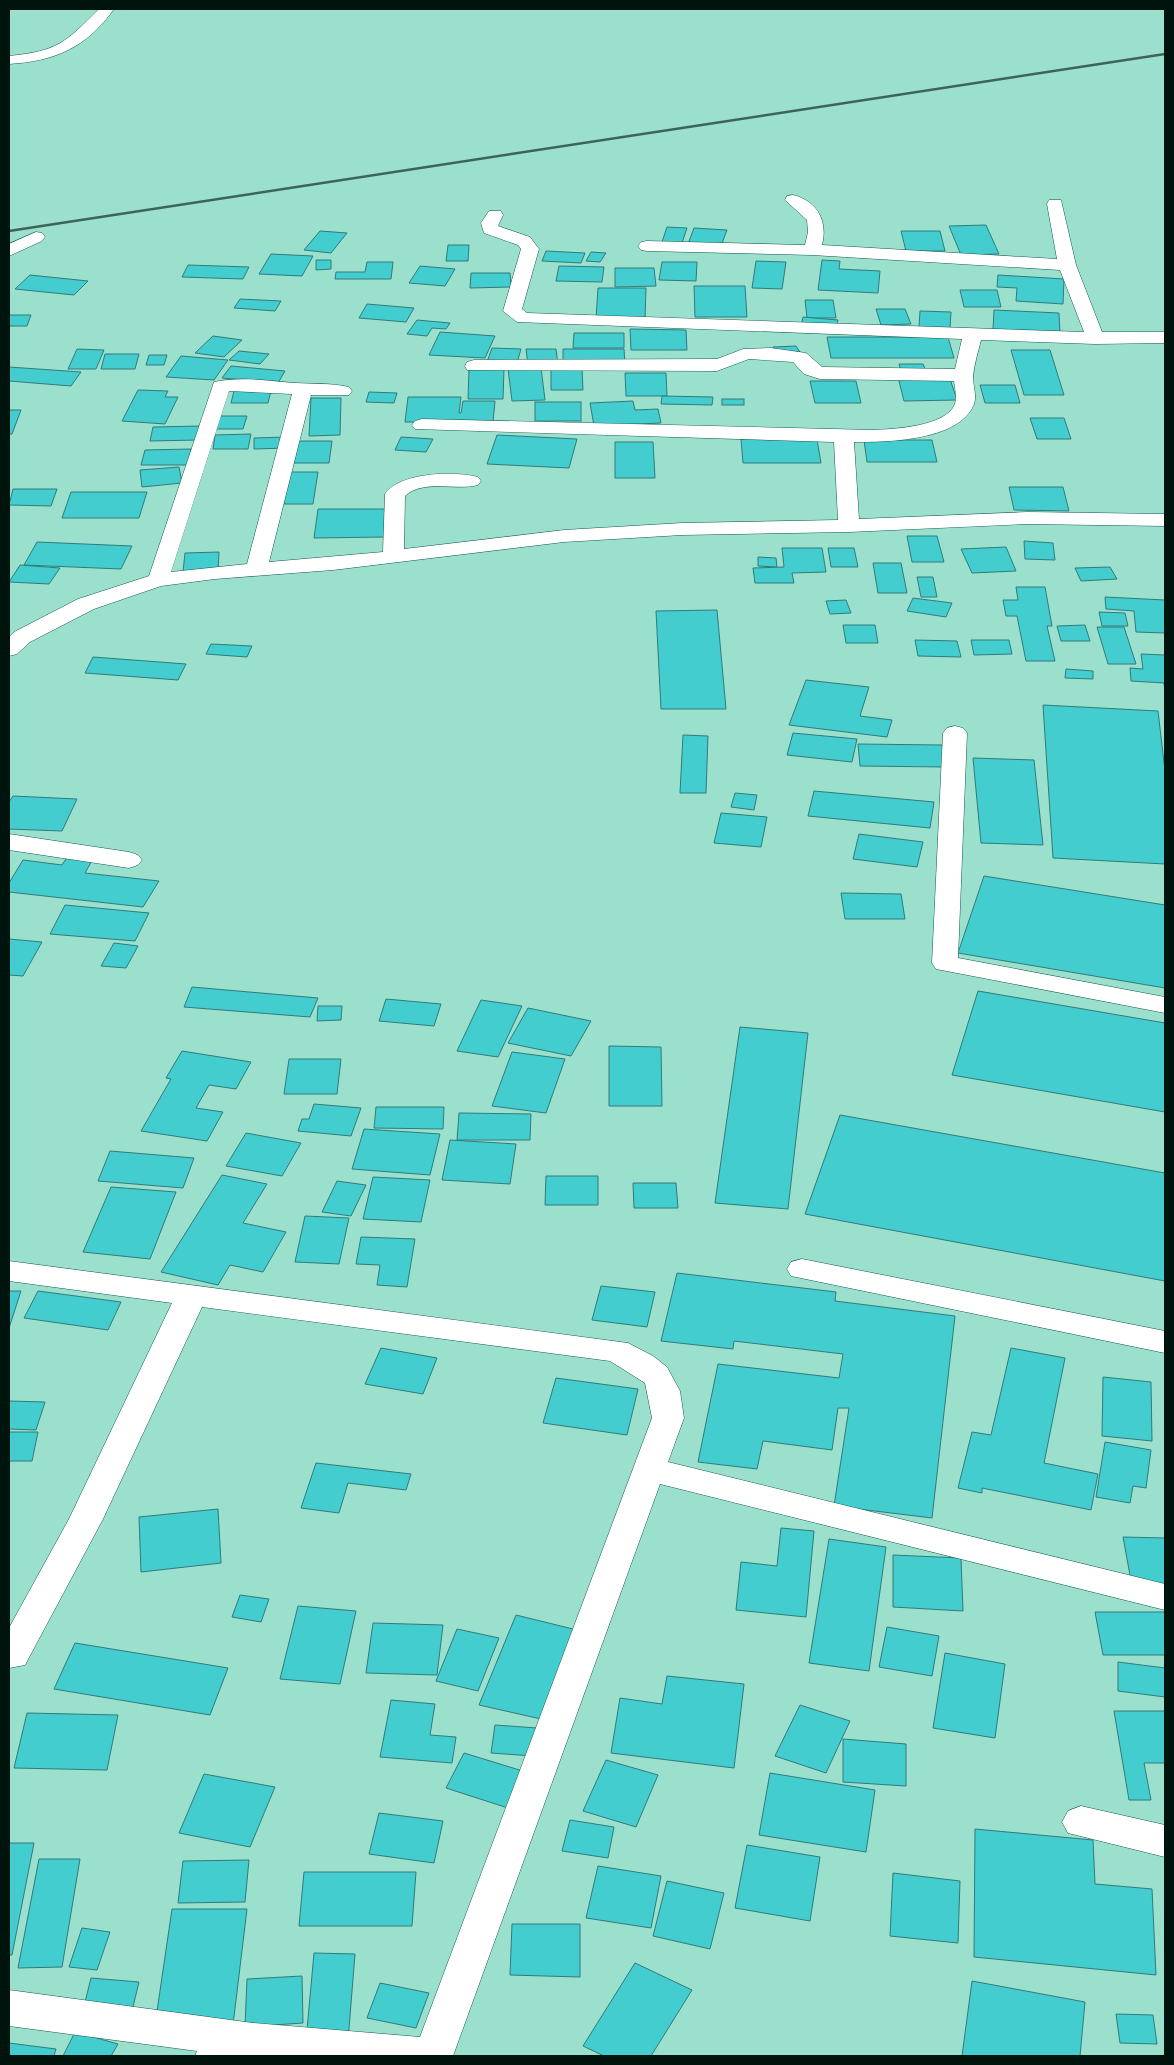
<svg xmlns="http://www.w3.org/2000/svg" width="1174" height="2065" viewBox="0 0 1174 2065" font-family="'Exo 2',sans-serif">
	<style>
		.building { fill: #44cdcf; stroke: #307b7c }
		.lines { fill: none; stroke-linecap: round; stroke-linejoin: round }
		.minor-casing { stroke: #115b4d; stroke-width: 1 }
		.minor { fill: #fff; fill-rule: evenodd }
		.rail { stroke: #3d6459; stroke-width: 2.5 }
	</style>
	<rect width="100%" height="100%" fill="#9bdfcd"/>
	<g class="building">
		<path d="M 986,225 L 999,254 L 961,255 L 949,226 Z"/>
		<path d="M 667,227 L 687,228 L 682,243 L 662,242 Z"/>
		<path d="M 694,228 L 727,230 L 721,246 L 688,244 Z"/>
		<path d="M 320,231 L 347,233 L 331,253 L 304,250 Z"/>
		<path d="M 901,231 L 940,231 L 945,251 L 906,251 Z"/>
		<path d="M 448,245 L 469,245 L 468,261 L 446,261 Z"/>
		<path d="M 546,251 L 585,253 L 581,263 L 542,261 Z"/>
		<path d="M 591,252 L 606,253 L 600,262 L 586,261 Z"/>
		<path d="M 271,254 L 313,256 L 302,276 L 259,274 Z"/>
		<path d="M 316,260 L 331,260 L 331,269 L 316,270 Z"/>
		<path d="M 822,260 L 840,261 L 839,269 L 880,271 L 878,293 L 818,290 Z"/>
		<path d="M 756,261 L 786,262 L 782,289 L 752,288 Z"/>
		<path d="M 367,262 L 393,262 L 391,279 L 335,279 L 336,272 L 365,272 Z"/>
		<path d="M 662,262 L 697,262 L 696,281 L 659,280 Z"/>
		<path d="M 188,265 L 249,267 L 243,279 L 182,277 Z"/>
		<path d="M 420,266 L 455,269 L 445,286 L 409,283 Z"/>
		<path d="M 559,266 L 604,267 L 602,282 L 556,281 Z"/>
		<path d="M 615,268 L 654,268 L 656,286 L 615,287 Z"/>
		<path d="M 471,273 L 510,273 L 511,287 L 470,288 Z"/>
		<path d="M 30,275 L 88,281 L 74,295 L 15,289 Z"/>
		<path d="M 998,275 L 1064,279 L 1063,304 L 1016,301 L 1017,288 L 997,287 Z"/>
		<path d="M 694,286 L 745,286 L 747,317 L 695,317 Z"/>
		<path d="M 598,288 L 646,288 L 645,319 L 596,319 Z"/>
		<path d="M 960,290 L 997,290 L 1001,307 L 964,307 Z"/>
		<path d="M 240,299 L 281,301 L 275,311 L 234,308 Z"/>
		<path d="M 805,300 L 833,300 L 836,318 L 807,318 Z"/>
		<path d="M 367,304 L 414,308 L 406,322 L 359,318 Z"/>
		<path d="M 876,309 L 905,309 L 911,324 L 881,325 Z"/>
		<path d="M 994,310 L 1059,313 L 1060,333 L 993,330 Z"/>
		<path d="M 920,311 L 951,312 L 950,328 L 919,327 Z"/>
		<path d="M 9,315 L 31,315 L 27,326 L 9,326 Z"/>
		<path d="M 803,317 L 838,320 L 836,328 L 801,326 Z"/>
		<path d="M 417,320 L 450,323 L 446,329 L 432,328 L 427,336 L 407,334 Z"/>
		<path d="M 630,329 L 686,330 L 687,350 L 631,350 Z"/>
		<path d="M 440,332 L 495,336 L 485,358 L 429,355 Z"/>
		<path d="M 574,333 L 624,333 L 624,348 L 573,348 Z"/>
		<path d="M 213,336 L 242,340 L 224,357 L 195,353 Z"/>
		<path d="M 827,337 L 948,337 L 954,358 L 831,358 Z"/>
		<path d="M 796,346 L 800,352 L 776,354 L 773,347 Z"/>
		<path d="M 492,348 L 521,349 L 517,363 L 487,362 Z"/>
		<path d="M 77,349 L 104,350 L 96,369 L 68,369 Z"/>
		<path d="M 526,349 L 556,349 L 558,364 L 528,365 Z"/>
		<path d="M 563,349 L 624,349 L 625,364 L 563,364 Z"/>
		<path d="M 1011,350 L 1050,350 L 1064,395 L 1024,395 Z"/>
		<path d="M 239,351 L 269,354 L 260,364 L 229,360 Z"/>
		<path d="M 105,354 L 139,354 L 135,369 L 101,369 Z"/>
		<path d="M 149,355 L 167,355 L 164,365 L 146,365 Z"/>
		<path d="M 181,356 L 228,360 L 214,380 L 166,377 Z"/>
		<path d="M 899,364 L 923,364 L 926,371 L 901,371 Z"/>
		<path d="M 231,366 L 285,371 L 278,383 L 222,378 Z"/>
		<path d="M 9,367 L 81,372 L 71,386 L 9,381 Z"/>
		<path d="M 541,368 L 545,400 L 512,401 L 508,369 Z"/>
		<path d="M 469,369 L 504,369 L 503,399 L 468,399 Z"/>
		<path d="M 551,369 L 582,369 L 583,390 L 551,390 Z"/>
		<path d="M 625,373 L 666,373 L 667,396 L 626,396 Z"/>
		<path d="M 949,376 L 957,400 L 904,401 L 898,377 Z"/>
		<path d="M 810,381 L 856,381 L 861,403 L 815,403 Z"/>
		<path d="M 980,385 L 1015,385 L 1020,403 L 985,403 Z"/>
		<path d="M 138,390 L 168,391 L 165,397 L 178,397 L 165,424 L 122,421 Z"/>
		<path d="M 234,391 L 271,391 L 268,403 L 231,403 Z"/>
		<path d="M 369,392 L 397,393 L 394,403 L 366,402 Z"/>
		<path d="M 662,396 L 713,397 L 712,405 L 661,404 Z"/>
		<path d="M 408,397 L 461,397 L 459,413 L 461,413 L 463,401 L 495,401 L 493,422 L 405,422 Z"/>
		<path d="M 311,398 L 341,398 L 340,435 L 309,436 Z"/>
		<rect x="722" y="399" width="22" height="6"/>
		<path d="M 633,401 L 635,410 L 658,409 L 661,423 L 594,426 L 590,403 Z"/>
		<rect x="535" y="402" width="46" height="19"/>
		<path d="M 9,410 L 21,410 L 12,434 L 9,434 Z"/>
		<path d="M 219,416 L 247,416 L 243,429 L 216,429 Z"/>
		<path d="M 1030,418 L 1064,418 L 1071,439 L 1037,439 Z"/>
		<path d="M 200,426 L 198,440 L 150,441 L 153,427 Z"/>
		<path d="M 251,434 L 248,449 L 213,449 L 215,435 Z"/>
		<path d="M 497,435 L 577,439 L 569,468 L 487,464 Z"/>
		<path d="M 286,437 L 286,448 L 254,449 L 254,438 Z"/>
		<path d="M 401,437 L 433,439 L 426,452 L 395,450 Z"/>
		<path d="M 741,439 L 817,439 L 821,463 L 743,463 Z"/>
		<path d="M 864,440 L 932,440 L 937,462 L 867,462 Z"/>
		<path d="M 294,441 L 332,441 L 329,463 L 290,463 Z"/>
		<path d="M 615,442 L 653,442 L 655,478 L 615,478 Z"/>
		<path d="M 191,449 L 188,465 L 141,465 L 145,450 Z"/>
		<path d="M 179,467 L 182,483 L 142,487 L 140,470 Z"/>
		<path d="M 289,472 L 318,472 L 313,504 L 284,504 Z"/>
		<path d="M 1009,487 L 1063,487 L 1069,511 L 1014,510 Z"/>
		<path d="M 13,489 L 57,489 L 51,506 L 9,505 Z"/>
		<path d="M 71,492 L 147,492 L 139,518 L 62,518 Z"/>
		<path d="M 318,509 L 388,509 L 385,537 L 314,538 Z"/>
		<path d="M 907,536 L 937,536 L 944,562 L 912,562 Z"/>
		<path d="M 1024,541 L 1053,543 L 1055,560 L 1025,559 Z"/>
		<path d="M 37,542 L 132,546 L 121,569 L 24,565 Z"/>
		<path d="M 1006,547 L 1016,571 L 972,573 L 961,549 Z"/>
		<path d="M 782,548 L 822,548 L 826,572 L 792,573 L 794,583 L 755,583 L 753,568 L 784,567 Z"/>
		<path d="M 828,548 L 854,548 L 858,567 L 831,567 Z"/>
		<path d="M 219,552 L 218,571 L 183,572 L 185,553 Z"/>
		<path d="M 758,557 L 776,558 L 777,567 L 758,566 Z"/>
		<path d="M 873,563 L 901,563 L 907,593 L 878,593 Z"/>
		<path d="M 20,565 L 60,568 L 49,584 L 9,582 Z"/>
		<path d="M 1110,567 L 1117,579 L 1081,581 L 1075,568 Z"/>
		<path d="M 917,577 L 933,577 L 937,597 L 921,597 Z"/>
		<path d="M 1016,587 L 1045,587 L 1052,626 L 1047,626 L 1055,661 L 1026,661 L 1017,616 L 1006,616 L 1003,600 L 1018,600 Z"/>
		<path d="M 1105,597 L 1165,600 L 1165,633 L 1136,632 L 1134,611 L 1106,609 Z"/>
		<path d="M 913,598 L 952,603 L 946,617 L 907,611 Z"/>
		<path d="M 846,600 L 851,613 L 830,614 L 826,601 Z"/>
		<path d="M 717,610 L 726,709 L 661,709 L 656,611 Z"/>
		<path d="M 1099,612 L 1125,613 L 1128,626 L 1102,626 Z"/>
		<path d="M 843,625 L 875,625 L 878,643 L 846,643 Z"/>
		<path d="M 1085,625 L 1090,641 L 1061,641 L 1057,626 Z"/>
		<path d="M 1097,627 L 1124,627 L 1136,664 L 1108,664 Z"/>
		<path d="M 915,640 L 957,641 L 961,657 L 918,656 Z"/>
		<path d="M 971,640 L 1009,640 L 1012,654 L 974,655 Z"/>
		<path d="M 211,644 L 252,646 L 247,657 L 206,654 Z"/>
		<path d="M 1141,654 L 1165,655 L 1165,692 L 1164,683 L 1131,681 L 1130,668 L 1143,669 Z"/>
		<path d="M 93,657 L 186,664 L 178,680 L 85,673 Z"/>
		<path d="M 1066,669 L 1093,671 L 1093,679 L 1065,678 Z"/>
		<path d="M 806,680 L 869,687 L 860,716 L 892,720 L 887,737 L 789,725 Z"/>
		<path d="M 1043,705 L 1158,711 L 1165,771 L 1165,864 L 1053,858 Z"/>
		<path d="M 793,733 L 857,739 L 852,762 L 787,755 Z"/>
		<path d="M 683,735 L 708,736 L 706,793 L 680,793 Z"/>
		<path d="M 858,744 L 942,745 L 945,767 L 860,766 Z"/>
		<path d="M 973,758 L 1034,760 L 1043,845 L 981,843 Z"/>
		<path d="M 814,791 L 934,802 L 930,828 L 808,816 Z"/>
		<path d="M 735,793 L 757,795 L 754,810 L 731,807 Z"/>
		<path d="M 13,796 L 77,799 L 62,831 L 9,829 L 9,802 Z"/>
		<path d="M 721,813 L 767,817 L 761,847 L 714,843 Z"/>
		<path d="M 859,834 L 923,842 L 917,867 L 853,859 Z"/>
		<path d="M 69,854 L 94,857 L 85,873 L 159,881 L 143,907 L 9,892 L 9,883 L 23,860 L 62,865 Z"/>
		<path d="M 984,876 L 1165,905 L 1165,988 L 958,953 Z"/>
		<path d="M 841,893 L 901,894 L 905,919 L 845,919 Z"/>
		<path d="M 65,905 L 149,913 L 135,941 L 50,934 Z"/>
		<path d="M 9,939 L 42,942 L 23,976 L 9,975 Z"/>
		<path d="M 114,943 L 138,946 L 126,968 L 101,966 Z"/>
		<path d="M 192,987 L 318,998 L 310,1017 L 184,1007 Z"/>
		<path d="M 978,991 L 1165,1023 L 1165,1112 L 952,1075 Z"/>
		<path d="M 386,999 L 441,1004 L 434,1026 L 379,1021 Z"/>
		<path d="M 481,1000 L 522,1006 L 498,1057 L 457,1051 Z"/>
		<path d="M 318,1006 L 342,1006 L 341,1020 L 317,1021 Z"/>
		<path d="M 528,1008 L 591,1021 L 571,1056 L 508,1043 Z"/>
		<path d="M 740,1027 L 808,1033 L 788,1209 L 715,1203 Z"/>
		<path d="M 609,1046 L 661,1047 L 662,1106 L 609,1106 Z"/>
		<path d="M 182,1051 L 251,1062 L 236,1089 L 209,1085 L 196,1108 L 223,1112 L 207,1141 L 141,1131 L 171,1079 L 166,1078 Z"/>
		<path d="M 512,1052 L 565,1059 L 546,1113 L 492,1106 Z"/>
		<path d="M 289,1059 L 341,1059 L 337,1094 L 284,1094 Z"/>
		<path d="M 314,1104 L 361,1108 L 351,1136 L 298,1131 L 302,1119 L 309,1119 Z"/>
		<path d="M 376,1107 L 444,1107 L 443,1129 L 374,1128 Z"/>
		<path d="M 459,1113 L 531,1114 L 530,1140 L 457,1140 Z"/>
		<path d="M 840,1115 L 1165,1173 L 1165,1281 L 805,1214 Z"/>
		<path d="M 364,1129 L 440,1134 L 430,1175 L 352,1169 Z"/>
		<path d="M 246,1133 L 301,1143 L 282,1176 L 226,1166 Z"/>
		<path d="M 450,1140 L 516,1144 L 510,1184 L 442,1180 Z"/>
		<path d="M 110,1151 L 194,1158 L 183,1188 L 98,1181 Z"/>
		<path d="M 222,1175 L 267,1184 L 243,1223 L 286,1232 L 263,1272 L 230,1265 L 218,1285 L 161,1272 Z"/>
		<path d="M 546,1176 L 598,1176 L 598,1205 L 545,1205 Z"/>
		<path d="M 373,1177 L 430,1180 L 421,1222 L 363,1219 Z"/>
		<path d="M 337,1181 L 366,1185 L 351,1216 L 322,1212 Z"/>
		<path d="M 633,1183 L 676,1183 L 678,1208 L 634,1208 Z"/>
		<path d="M 111,1187 L 176,1192 L 150,1259 L 83,1252 Z"/>
		<path d="M 305,1216 L 349,1218 L 339,1264 L 295,1262 Z"/>
		<path d="M 361,1237 L 415,1239 L 407,1287 L 377,1285 L 380,1265 L 356,1264 Z"/>
		<path d="M 677,1273 L 836,1292 L 835,1301 L 955,1316 L 932,1518 L 834,1506 L 849,1408 L 838,1408 L 832,1450 L 763,1441 L 757,1469 L 698,1462 L 718,1364 L 839,1378 L 843,1354 L 734,1341 L 733,1349 L 661,1341 Z"/>
		<path d="M 601,1286 L 655,1292 L 647,1327 L 592,1320 Z"/>
		<path d="M 9,1291 L 21,1291 L 9,1328 Z"/>
		<path d="M 38,1291 L 121,1302 L 108,1330 L 24,1318 Z"/>
		<path d="M 381,1348 L 437,1358 L 423,1394 L 365,1384 Z"/>
		<path d="M 1011,1348 L 1065,1358 L 1044,1463 L 1098,1474 L 1091,1510 L 982,1488 L 982,1493 L 958,1488 L 972,1432 L 991,1435 Z"/>
		<path d="M 1103,1377 L 1151,1382 L 1152,1441 L 1102,1436 Z"/>
		<path d="M 556,1378 L 638,1389 L 627,1435 L 543,1423 Z"/>
		<path d="M 9,1401 L 45,1402 L 36,1430 L 9,1429 Z"/>
		<path d="M 9,1432 L 38,1432 L 32,1461 L 9,1461 Z"/>
		<path d="M 1105,1442 L 1151,1450 L 1146,1488 L 1133,1486 L 1130,1503 L 1096,1497 Z"/>
		<path d="M 316,1463 L 411,1474 L 406,1490 L 348,1483 L 339,1513 L 301,1508 Z"/>
		<path d="M 218,1509 L 221,1563 L 141,1572 L 139,1517 Z"/>
		<path d="M 781,1528 L 814,1531 L 806,1617 L 736,1610 L 741,1562 L 777,1566 Z"/>
		<path d="M 1123,1537 L 1165,1538 L 1165,1587 L 1132,1586 Z"/>
		<path d="M 829,1539 L 886,1547 L 869,1671 L 809,1663 Z"/>
		<path d="M 893,1555 L 961,1558 L 963,1611 L 893,1607 Z"/>
		<path d="M 240,1595 L 269,1599 L 261,1622 L 232,1617 Z"/>
		<path d="M 298,1606 L 356,1611 L 340,1684 L 280,1679 Z"/>
		<path d="M 1095,1612 L 1165,1612 L 1165,1655 L 1103,1655 Z"/>
		<path d="M 516,1615 L 577,1630 L 541,1719 L 479,1705 Z"/>
		<path d="M 373,1623 L 443,1625 L 437,1675 L 366,1673 Z"/>
		<path d="M 887,1627 L 939,1636 L 932,1676 L 879,1667 Z"/>
		<path d="M 457,1629 L 499,1638 L 478,1691 L 436,1681 Z"/>
		<path d="M 75,1643 L 228,1668 L 210,1715 L 54,1689 Z"/>
		<path d="M 945,1653 L 1005,1664 L 995,1738 L 933,1728 Z"/>
		<path d="M 1118,1662 L 1165,1668 L 1165,1697 L 1118,1691 Z"/>
		<path d="M 667,1676 L 744,1684 L 734,1768 L 611,1753 L 620,1698 L 662,1704 Z"/>
		<path d="M 391,1700 L 435,1704 L 430,1735 L 456,1737 L 452,1763 L 380,1757 Z"/>
		<path d="M 800,1705 L 850,1721 L 826,1773 L 775,1756 Z"/>
		<path d="M 1114,1711 L 1165,1711 L 1165,1763 L 1144,1763 L 1151,1800 L 1129,1800 Z"/>
		<path d="M 27,1713 L 118,1715 L 107,1770 L 14,1768 Z"/>
		<path d="M 495,1725 L 537,1728 L 533,1756 L 491,1753 Z"/>
		<path d="M 843,1739 L 906,1744 L 906,1786 L 843,1782 Z"/>
		<path d="M 464,1753 L 526,1772 L 508,1808 L 446,1788 Z"/>
		<path d="M 606,1760 L 658,1775 L 636,1827 L 583,1811 Z"/>
		<path d="M 770,1773 L 875,1790 L 866,1852 L 759,1835 Z"/>
		<path d="M 204,1774 L 275,1787 L 250,1847 L 179,1833 Z"/>
		<path d="M 379,1813 L 443,1821 L 434,1863 L 369,1854 Z"/>
		<path d="M 570,1820 L 614,1827 L 608,1858 L 562,1851 Z"/>
		<path d="M 975,1829 L 1093,1840 L 1095,1884 L 1152,1889 L 1156,1975 L 974,1957 Z"/>
		<path d="M 9,1843 L 34,1843 L 12,1955 L 9,1955 Z"/>
		<path d="M 747,1845 L 820,1857 L 810,1921 L 735,1908 Z"/>
		<path d="M 39,1859 L 80,1859 L 62,1967 L 18,1968 Z"/>
		<path d="M 249,1860 L 245,1902 L 178,1903 L 183,1861 Z"/>
		<path d="M 598,1866 L 661,1876 L 651,1928 L 586,1918 Z"/>
		<path d="M 304,1872 L 416,1872 L 412,1926 L 299,1926 Z"/>
		<path d="M 893,1873 L 960,1881 L 958,1943 L 890,1936 Z"/>
		<path d="M 667,1881 L 724,1893 L 710,1949 L 653,1936 Z"/>
		<path d="M 172,1909 L 247,1909 L 233,2025 L 155,2025 Z"/>
		<path d="M 512,1924 L 580,1924 L 580,1977 L 510,1975 Z"/>
		<path d="M 82,1928 L 110,1932 L 97,1970 L 69,1967 Z"/>
		<path d="M 314,1953 L 355,1954 L 348,2041 L 306,2041 Z"/>
		<path d="M 635,1963 L 692,1990 L 651,2056 L 604,2056 L 583,2046 Z"/>
		<path d="M 302,1976 L 303,2023 L 245,2027 L 247,1979 Z"/>
		<path d="M 91,1978 L 139,1982 L 131,2015 L 83,2010 Z"/>
		<path d="M 972,1981 L 1085,2002 L 1080,2056 L 962,2056 Z"/>
		<path d="M 380,1983 L 429,1993 L 416,2028 L 367,2018 Z"/>
		<path d="M 1116,2014 L 1153,2015 L 1157,2044 L 1120,2043 Z"/>
		<path d="M 75,2032 L 118,2044 L 111,2056 L 63,2056 Z"/>
		<path d="M 9,2043 L 56,2049 L 54,2056 L 9,2056 Z"/>
	</g>
	<g class="lines">
		<defs>
			<g id="minor">
				<path d="M 99,9 L 114,9 C 86,48 55,61 9,64 L 9,56 C 58,51 65,43 99,9 Z"/>
				<path d="M 793,195 C 818,201 828,222 822,245 L 1057,259 L 1047,204 L 1049,200 L 1061,200 L 1076,265 L 1102,332 L 1165,332 L 1165,343 L 1095,344 L 981,340 C 978,352 974,365 973,377 C 973,386 977,396 974,404 C 960,441 887,442 854,442 L 859,519 L 1027,512 L 1165,514 L 1165,526 L 1027,524 L 849,532 L 682,535 L 564,542 L 333,570 L 215,579 L 161,586 L 94,609 L 30,642 L 17,654 L 9,656 L 9,637 L 14,632 L 78,599 L 149,576 L 214,382 C 240,376 269,381 295,383 C 312,384 332,383 349,387 L 352,391 L 349,395 L 311,395 L 269,562 L 383,552 L 385,494 C 400,472 454,471 478,477 L 481,481 L 478,485 C 456,491 423,479 405,496 L 404,549 L 564,530 L 682,523 L 838,520 L 834,442 L 415,429 L 412,425 L 415,421 L 422,419 L 873,430 C 893,429 946,427 955,404 C 957,397 955,388 954,381 L 820,379 L 804,374 L 793,362 L 749,359 L 717,371 L 467,370 L 465,366 L 467,362 L 474,360 L 717,359 L 743,349 L 771,348 L 806,353 L 822,367 L 955,369 L 962,339 L 517,322 L 503,311 L 521,249 L 518,245 L 484,233 L 481,223 L 489,211 L 501,211 L 503,215 L 498,226 L 530,237 L 539,249 L 522,309 L 527,313 L 1084,332 L 1060,270 L 812,255 L 647,251 L 641,250 L 638,246 L 641,242 L 647,241 L 805,245 L 808,232 L 807,220 L 785,200 L 787,196 ZM 229,391 L 292,394 L 247,564 L 171,572 Z"/>
				<path d="M 36,232 L 42,233 L 45,237 L 42,241 L 9,256 L 9,244 Z"/>
				<path d="M 955,726 L 963,728 L 967,733 L 958,958 L 1165,997 L 1165,1013 L 936,969 L 932,963 L 943,733 L 947,728 Z"/>
				<path d="M 9,834 L 129,852 L 138,855 L 142,860 L 138,865 L 129,868 L 9,850 Z"/>
				<path d="M 802,1259 L 1165,1331 L 1165,1353 L 791,1276 L 787,1269 L 791,1262 Z"/>
				<path d="M 9,1261 L 628,1343 L 653,1356 L 667,1367 L 680,1391 L 684,1418 L 668,1462 L 1165,1584 L 1165,1610 L 660,1484 L 453,2056 L 195,2056 L 197,2051 L 9,2026 L 9,1990 L 253,2023 L 420,2037 L 652,1418 L 645,1383 L 610,1361 L 202,1307 L 103,1519 L 25,1665 L 9,1668 L 9,1628 L 69,1519 L 172,1303 L 9,1281 Z"/>
				<path d="M 1081,1806 L 1165,1825 L 1165,1857 L 1068,1833 L 1062,1822 L 1068,1811 Z"/>
			</g>
		</defs>
		<use href="#minor" class="minor-casing"/>
		<use href="#minor" class="minor"/>
		<path class="rail" d="M 9,231 L 1165,54"/>
	</g>
	<rect width="1174" height="2065" fill="none" stroke="#00140e" stroke-width="20"/>
</svg>
